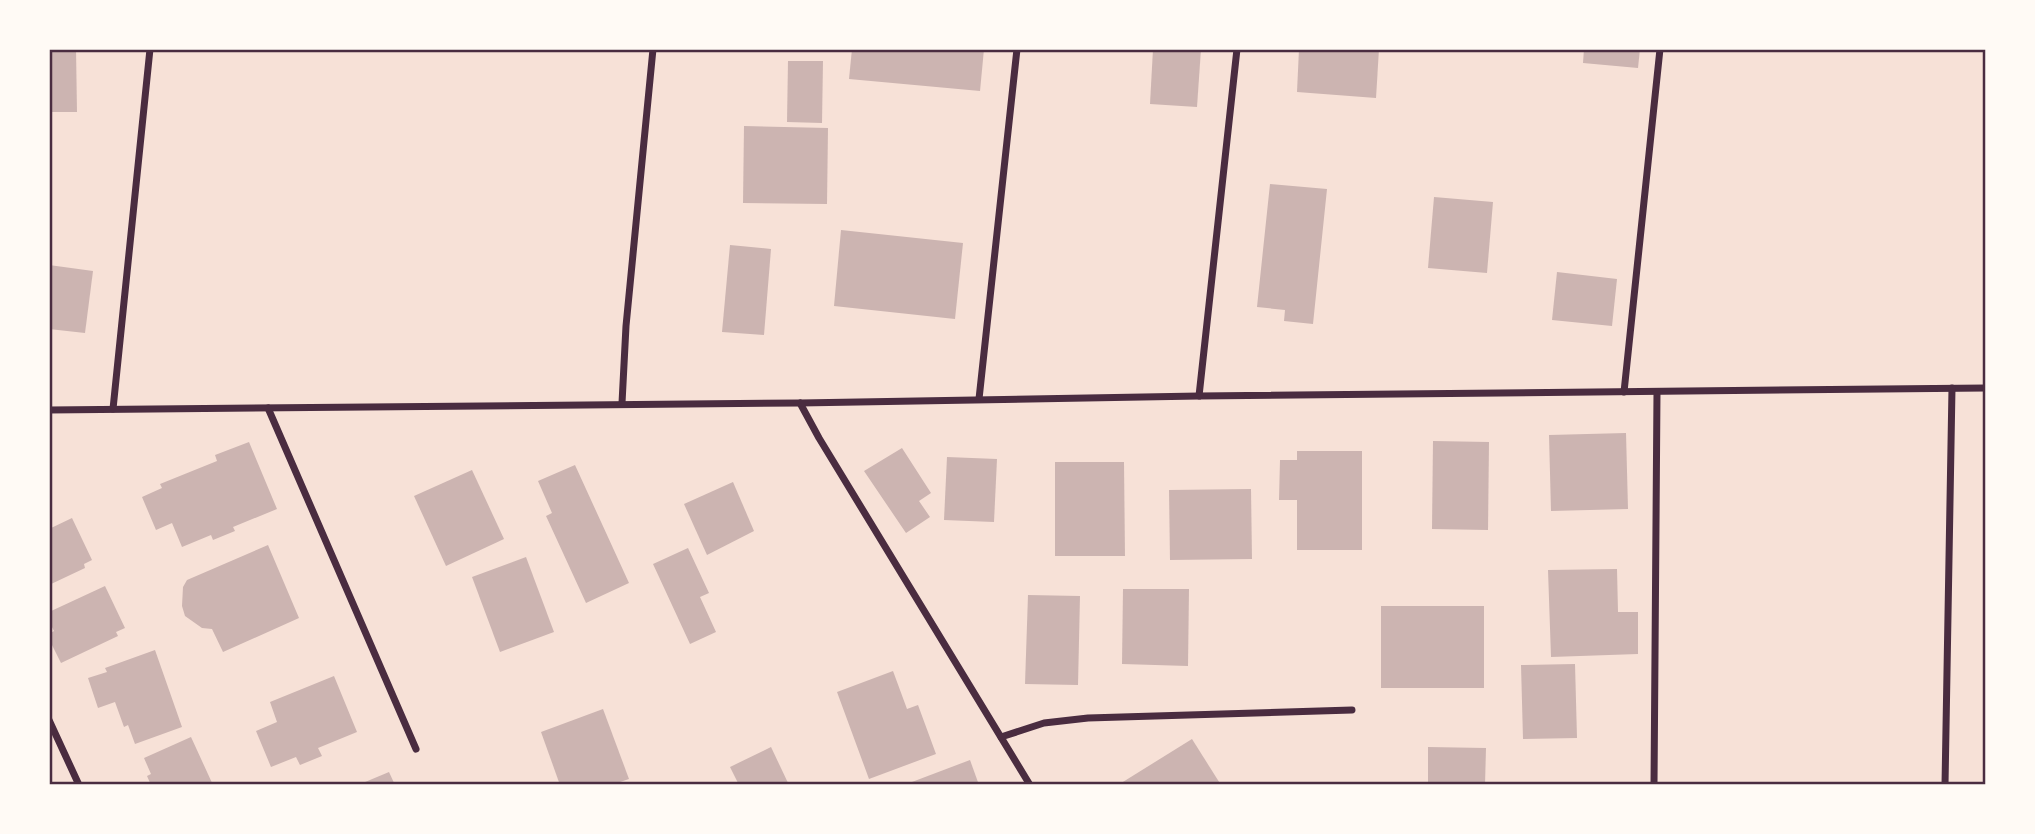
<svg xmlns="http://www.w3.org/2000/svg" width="2035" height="834" viewBox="0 0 2035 834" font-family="Helvetica,sans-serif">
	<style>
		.building { fill: #ccb4b1 }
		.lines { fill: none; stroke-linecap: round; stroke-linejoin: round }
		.minor { stroke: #4a2c40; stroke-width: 7 }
		.neatline { fill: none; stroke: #4a2c40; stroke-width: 2.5 }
	</style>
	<rect width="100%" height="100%" fill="#f7e1d7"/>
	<g class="building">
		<path d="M 49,49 L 76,49 L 77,112 L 49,112 Z"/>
		<path d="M 852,49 L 984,49 L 980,91 L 849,79 Z"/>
		<path d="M 1153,49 L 1201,49 L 1197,107 L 1150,104 Z"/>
		<path d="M 1299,49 L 1379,49 L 1376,98 L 1297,92 Z"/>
		<path d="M 1584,49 L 1640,49 L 1638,68 L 1583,63 Z"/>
		<path d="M 788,61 L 823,61 L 822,123 L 787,122 Z"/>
		<path d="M 744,126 L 828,128 L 827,204 L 743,203 Z"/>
		<path d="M 1270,184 L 1327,189 L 1313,324 L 1284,321 L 1285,310 L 1257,307 Z"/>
		<path d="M 1434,197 L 1493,202 L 1487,273 L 1428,268 Z"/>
		<path d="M 841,230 L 963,243 L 955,319 L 834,306 Z"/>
		<path d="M 730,245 L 771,249 L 764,335 L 722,332 Z"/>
		<path d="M 49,265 L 93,271 L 85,333 L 49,329 Z"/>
		<path d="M 1557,272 L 1617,279 L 1612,326 L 1552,320 Z"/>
		<path d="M 1626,433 L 1628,509 L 1551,511 L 1549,435 Z"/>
		<path d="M 1433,441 L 1489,442 L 1488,530 L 1432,529 Z"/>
		<path d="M 249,442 L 277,509 L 233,527 L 235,531 L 213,540 L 211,535 L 182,547 L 172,523 L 156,530 L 142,497 L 162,488 L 160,484 L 217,461 L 215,455 Z"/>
		<path d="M 902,448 L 931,493 L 919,501 L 930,517 L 906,533 L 864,471 Z"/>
		<path d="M 1297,451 L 1362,451 L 1362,550 L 1297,550 L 1297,500 L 1279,500 L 1280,460 L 1297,460 Z"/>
		<path d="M 947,457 L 997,459 L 994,522 L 944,520 Z"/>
		<path d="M 1055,462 L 1124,462 L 1125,556 L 1055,556 Z"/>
		<path d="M 575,465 L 629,583 L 586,603 L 546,516 L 552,513 L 538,481 Z"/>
		<path d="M 472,470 L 504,539 L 446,566 L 414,496 Z"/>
		<path d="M 733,482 L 754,531 L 707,555 L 684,504 Z"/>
		<path d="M 1251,489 L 1252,559 L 1170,560 L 1169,490 Z"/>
		<path d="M 72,518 L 92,560 L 84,564 L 85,568 L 49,585 L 49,529 Z"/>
		<path d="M 268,545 L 299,618 L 223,652 L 212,629 L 202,628 L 185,616 L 182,606 L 183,587 L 187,580 Z"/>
		<path d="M 688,548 L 709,593 L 700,597 L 716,632 L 690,644 L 653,564 Z"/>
		<path d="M 526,557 L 554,632 L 500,652 L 472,577 Z"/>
		<path d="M 1617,569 L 1618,612 L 1638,612 L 1638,654 L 1551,657 L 1548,570 Z"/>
		<path d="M 105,586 L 125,628 L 116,632 L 118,636 L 61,663 L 49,639 L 49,634 L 54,631 L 49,621 L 49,612 Z"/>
		<path d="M 1123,589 L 1189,589 L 1188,666 L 1122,664 Z"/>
		<path d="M 1028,595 L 1080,596 L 1078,685 L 1025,684 Z"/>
		<rect x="1381" y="606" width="103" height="82"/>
		<path d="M 155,650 L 182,727 L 135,744 L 128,725 L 124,727 L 115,702 L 98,708 L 88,678 L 107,672 L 105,668 Z"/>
		<path d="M 1575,664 L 1577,738 L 1523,739 L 1521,665 Z"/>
		<path d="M 893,671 L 907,709 L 918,705 L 936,754 L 869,779 L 837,692 Z"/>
		<path d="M 334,676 L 357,732 L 318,748 L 322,756 L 300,765 L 296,757 L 271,767 L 256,731 L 277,722 L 270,702 Z"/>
		<path d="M 603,709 L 629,779 L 611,785 L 560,785 L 541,732 Z"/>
		<path d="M 191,737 L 213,785 L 151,785 L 147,776 L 151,774 L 144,758 Z"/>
		<path d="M 1192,739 L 1221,785 L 1118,785 Z"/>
		<path d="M 771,747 L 789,785 L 739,785 L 730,767 Z"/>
		<path d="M 1428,747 L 1486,748 L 1485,785 L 1428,785 Z"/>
		<path d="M 970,760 L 979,785 L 904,785 Z"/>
		<path d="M 389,772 L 395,785 L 358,785 Z"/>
	</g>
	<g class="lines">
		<g class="minor">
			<path d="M 1624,392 L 1660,49"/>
			<path d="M 1199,396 L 1237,49"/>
			<path d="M 979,399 L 1017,49"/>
			<path d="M 622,403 L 626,326 L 653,49"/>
			<path d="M 800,403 L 819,438 L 1030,785"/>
			<path d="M 268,408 L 416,749"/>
			<path d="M 113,409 L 150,49"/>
			<path d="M 49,410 L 800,403 L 1199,396 L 1986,388"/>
			<path d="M 49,720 L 79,785"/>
			<path d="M 1001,737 L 1044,723 L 1088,718 L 1352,710"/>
			<path d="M 1654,785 L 1657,392"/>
			<path d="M 1945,785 L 1952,388"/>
		</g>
	</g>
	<rect width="2035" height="834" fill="none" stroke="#fffaf5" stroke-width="102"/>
	<rect x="51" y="51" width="1933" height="732" class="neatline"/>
</svg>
